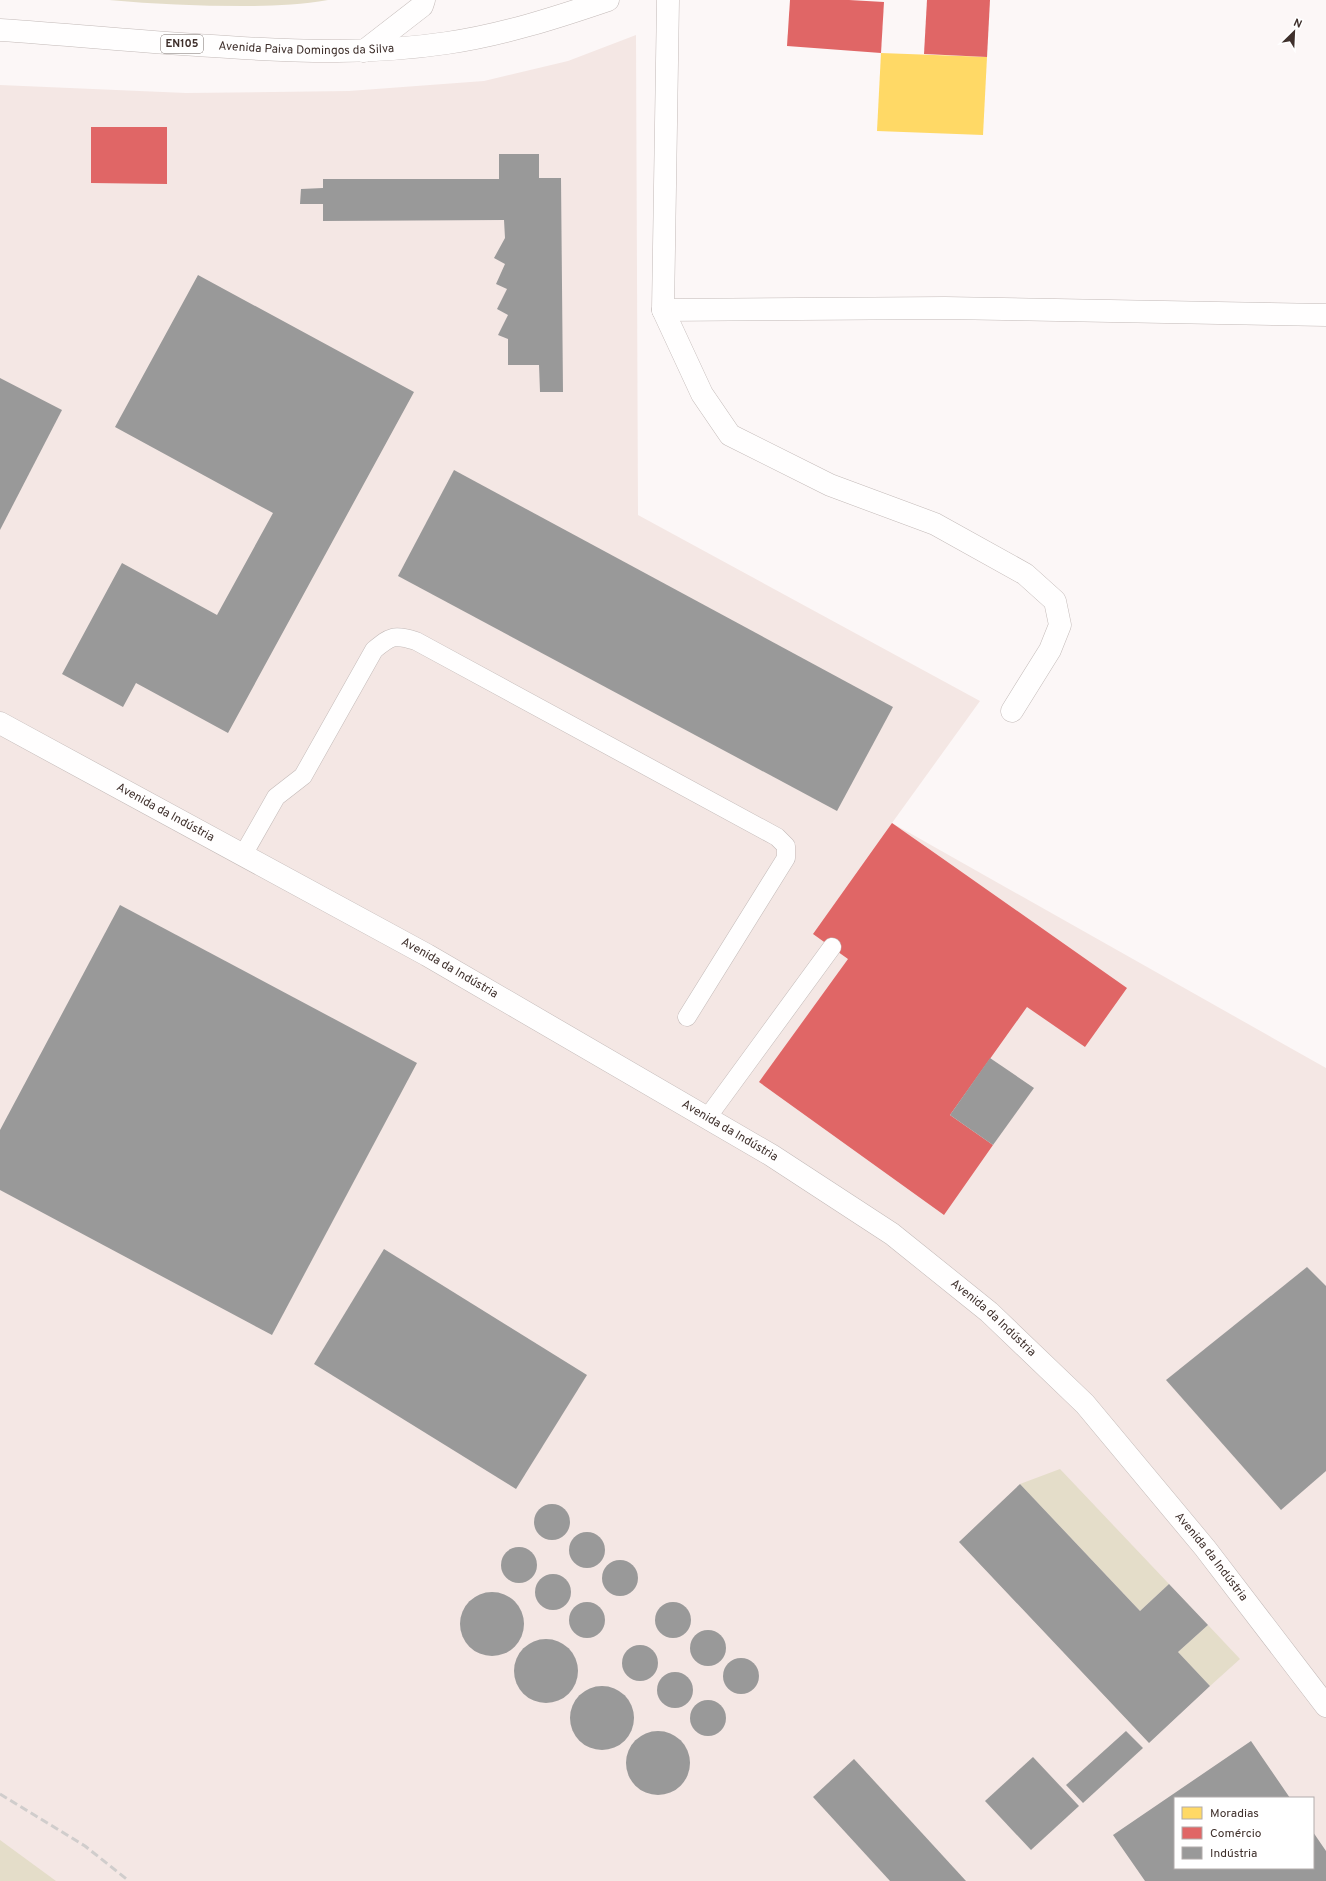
<svg xmlns="http://www.w3.org/2000/svg" width="1326" height="1881" viewBox="0 0 1326 1881" font-family="Overpass,sans-serif">
	<style>
		.built { fill: #f4e7e4; fill-rule: evenodd }
		.green { fill: #e4ddc9 }
		.homes { fill: #ffd966 }
		.shops { fill: #e06666 }
		.industry { fill: #999 }
		.lines { fill: none; stroke-linecap: round; stroke-linejoin: round }
		.lane-casing { stroke: #c3bab8; stroke-width: 19 }
		.street-casing { stroke: #c3bab8; stroke-width: 23 }
		.secondary-casing { stroke: #c3bab8; stroke-width: 23 }
		.primary-casing { stroke: #c3bab8; stroke-width: 23 }
		.lane { stroke: #fffefe; stroke-width: 18 }
		.street { stroke: #fffefe; stroke-width: 22 }
		.secondary { stroke: #fffefe; stroke-width: 22 }
		.primary { stroke: #fffefe; stroke-width: 22 }
		.rail { stroke: #d0cdcc; stroke-width: 3; stroke-dasharray: 8 4; stroke-linecap: butt }
		.labels { text-anchor: middle; dominant-baseline: central; stroke-width: 4; stroke-linejoin: round; paint-order: stroke }
		.shield { fill: #fff; stroke: #796e6b; stroke-width: 1 }
		.shield-label { font-size: 11px; font-weight: bold; fill: #3f302c }
		.street-label { font-size: 12px; fill: #3f302c; stroke: #fff }
	</style>
	<rect width="100%" height="100%" fill="#fcf7f7"/>
	<path class="built" d="M 636,35 L 638,515 L 980,701 L 892,823 L 1326,1068 L 1326,1881 L 0,1881 L 0,85 L 186,93 L 349,91 L 484,81 L 568,61 ZM 1175,1798 L 1313,1798 L 1313,1868 L 1175,1868 Z"/>
	<g class="green">
		<path d="M 109,0 L 328,0 C 300,5 271,6 243,6 C 198,6 154,4 109,0 Z"/>
		<path d="M 1060,1469 L 1169,1584 L 1140,1611 L 1020,1484 Z"/>
		<path d="M 1208,1625 L 1240,1659 L 1210,1686 L 1178,1652 Z"/>
		<path d="M 0,1840 L 56,1881 L 0,1881 Z"/>
	</g>
	<path class="homes" d="M 881,53 L 987,57 L 983,135 L 877,131 Z"/>
	<g class="shops">
		<path d="M 790,0 L 849,0 L 884,2 L 881,53 L 787,46 Z"/>
		<path d="M 927,0 L 990,0 L 987,57 L 924,54 Z"/>
		<path d="M 91,127 L 167,127 L 167,184 L 91,183 Z"/>
		<path d="M 892,823 L 1127,988 L 1085,1047 L 1027,1007 L 950,1115 L 993,1145 L 944,1215 L 759,1082 L 848,959 L 813,934 Z"/>
	</g>
	<g class="industry">
		<path d="M 499,154 L 539,154 L 539,178 L 561,178 L 563,392 L 540,392 L 539,365 L 508,365 L 508,339 L 498,335 L 508,315 L 497,309 L 507,289 L 496,284 L 505,264 L 494,258 L 505,238 L 504,220 L 323,221 L 323,204 L 300,204 L 301,189 L 323,188 L 323,179 L 499,179 Z"/>
		<path d="M 198,275 L 414,392 L 228,733 L 136,683 L 123,707 L 62,674 L 122,563 L 217,615 L 273,513 L 115,427 Z"/>
		<path d="M 0,378 L 62,410 L 0,530 Z"/>
		<path d="M 454,470 L 893,707 L 837,811 L 398,576 Z"/>
		<path d="M 120,905 L 417,1063 L 272,1335 L 0,1190 L 0,1130 Z"/>
		<path d="M 990,1058 L 1034,1088 L 993,1145 L 950,1115 Z"/>
		<path d="M 384,1249 L 587,1375 L 516,1489 L 314,1364 Z"/>
		<path d="M 1307,1267 L 1326,1286 L 1326,1471 L 1281,1510 L 1166,1380 Z"/>
		<path d="M 1020,1484 L 1140,1611 L 1169,1584 L 1208,1625 L 1178,1652 L 1210,1686 L 1149,1743 L 959,1542 Z"/>
		<circle cx="552" cy="1522" r="18"/>
		<circle cx="587" cy="1550" r="18"/>
		<circle cx="519" cy="1565" r="18"/>
		<circle cx="620" cy="1578" r="18"/>
		<circle cx="553" cy="1592" r="18"/>
		<circle cx="492" cy="1624" r="32"/>
		<circle cx="587" cy="1620" r="18"/>
		<circle cx="673" cy="1620" r="18"/>
		<circle cx="708" cy="1648" r="18"/>
		<circle cx="546" cy="1671" r="32"/>
		<circle cx="640" cy="1663" r="18"/>
		<circle cx="741" cy="1676" r="18"/>
		<circle cx="675" cy="1690" r="18"/>
		<circle cx="602" cy="1718" r="32"/>
		<circle cx="708" cy="1718" r="18"/>
		<circle cx="658" cy="1763" r="32"/>
		<path d="M 1126,1731 L 1143,1748 L 1083,1803 L 1066,1785 Z"/>
		<path d="M 1251,1741 L 1290,1798 L 1175,1798 L 1175,1868 L 1313,1868 L 1313,1832 L 1326,1851 L 1326,1881 L 1145,1881 L 1113,1835 Z"/>
		<path d="M 1033,1757 L 1079,1806 L 1031,1850 L 985,1801 Z"/>
		<path d="M 854,1759 L 966,1881 L 890,1881 L 813,1797 Z"/>
	</g>
	<g class="lines">
		<defs>
			<g id="lane">
				<path d="M 243,855 L 276,797 L 303,776 L 374,650 C 391,636 394,634 416,641 L 777,837 L 786,846 L 786,858 L 687,1017"/>
				<path d="M 707,1118 L 832,947"/>
			</g>
			<g id="street">
				<path d="M 668,0 L 663,310 L 702,394 L 730,435 L 830,485 L 935,524 L 1025,574 L 1055,601 L 1060,625 L 1050,650 L 1012,711"/>
				<path d="M 663,310 L 945,308 L 1326,315"/>
			</g>
			<g id="secondary">
				<path id="s1" d="M 0,723 L 427,955 L 771,1155 L 892,1234 L 989,1312 L 1085,1404 L 1205,1548 L 1326,1706"/>
			</g>
			<g id="primary">
				<path id="s2" d="M 0,30 C 76,35 152,43 228,47 C 301,52 374,54 447,43 C 502,35 555,18 608,0"/>
				<path d="M 364,51 L 422,6 L 424,0"/>
			</g>
		</defs>
		<use href="#lane" class="lane-casing"/>
		<use href="#street" class="street-casing"/>
		<use href="#secondary" class="secondary-casing"/>
		<use href="#primary" class="primary-casing"/>
		<use href="#lane" class="lane"/>
		<use href="#street" class="street"/>
		<use href="#secondary" class="secondary"/>
		<use href="#primary" class="primary"/>
		<path class="rail" d="M 0,1794 L 85,1846 L 129,1881"/>
	</g>
	<g class="labels">
		<rect class="shield" x="161" y="35" width="42" height="18" rx="3"/>
		<g class="shield-label">
			<text x="182" y="44">EN105</text>
		</g>
		<g class="street-label">
			<text stroke="none"><textPath href="#s2" startOffset="307">Avenida Paiva Domingos da Silva</textPath></text>
			<text stroke="none"><textPath href="#s1" startOffset="188">Avenida da Indústria</textPath></text>
			<text stroke="none"><textPath href="#s1" startOffset="512">Avenida da Indústria</textPath></text>
			<text stroke="none"><textPath href="#s1" startOffset="836">Avenida da Indústria</textPath></text>
			<text stroke="none"><textPath href="#s1" startOffset="1160">Avenida da Indústria</textPath></text>
			<text stroke="none"><textPath href="#s1" startOffset="1484">Avenida da Indústria</textPath></text>
		</g>
	</g>
	<rect x="1174" y="1797" width="140" height="72" fill="#ffffff" stroke="#b2acab"/>
	<rect x="1182" y="1807" width="20" height="12" fill="#ffd966" stroke="#b2acab"/>
	<text x="1210" y="1817" font-size="12" fill="#3f302c">Moradias</text>
	<rect x="1182" y="1827" width="20" height="12" fill="#e06666" stroke="#b2acab"/>
	<text x="1210" y="1837" font-size="12" fill="#3f302c">Comércio</text>
	<rect x="1182" y="1847" width="20" height="12" fill="#999999" stroke="#b2acab"/>
	<text x="1210" y="1857" font-size="12" fill="#3f302c">Indústria</text>
	<g transform="translate(1294 32) rotate(24)" stroke="#ffffff" stroke-width="3" paint-order="stroke">
	<path d="M0-3L7 15L0 10L-7 15Z" fill="#3f302c"/>
	<text y="-6" font-size="11" font-weight="bold" text-anchor="middle" fill="#3f302c">N</text>
	</g>
</svg>
